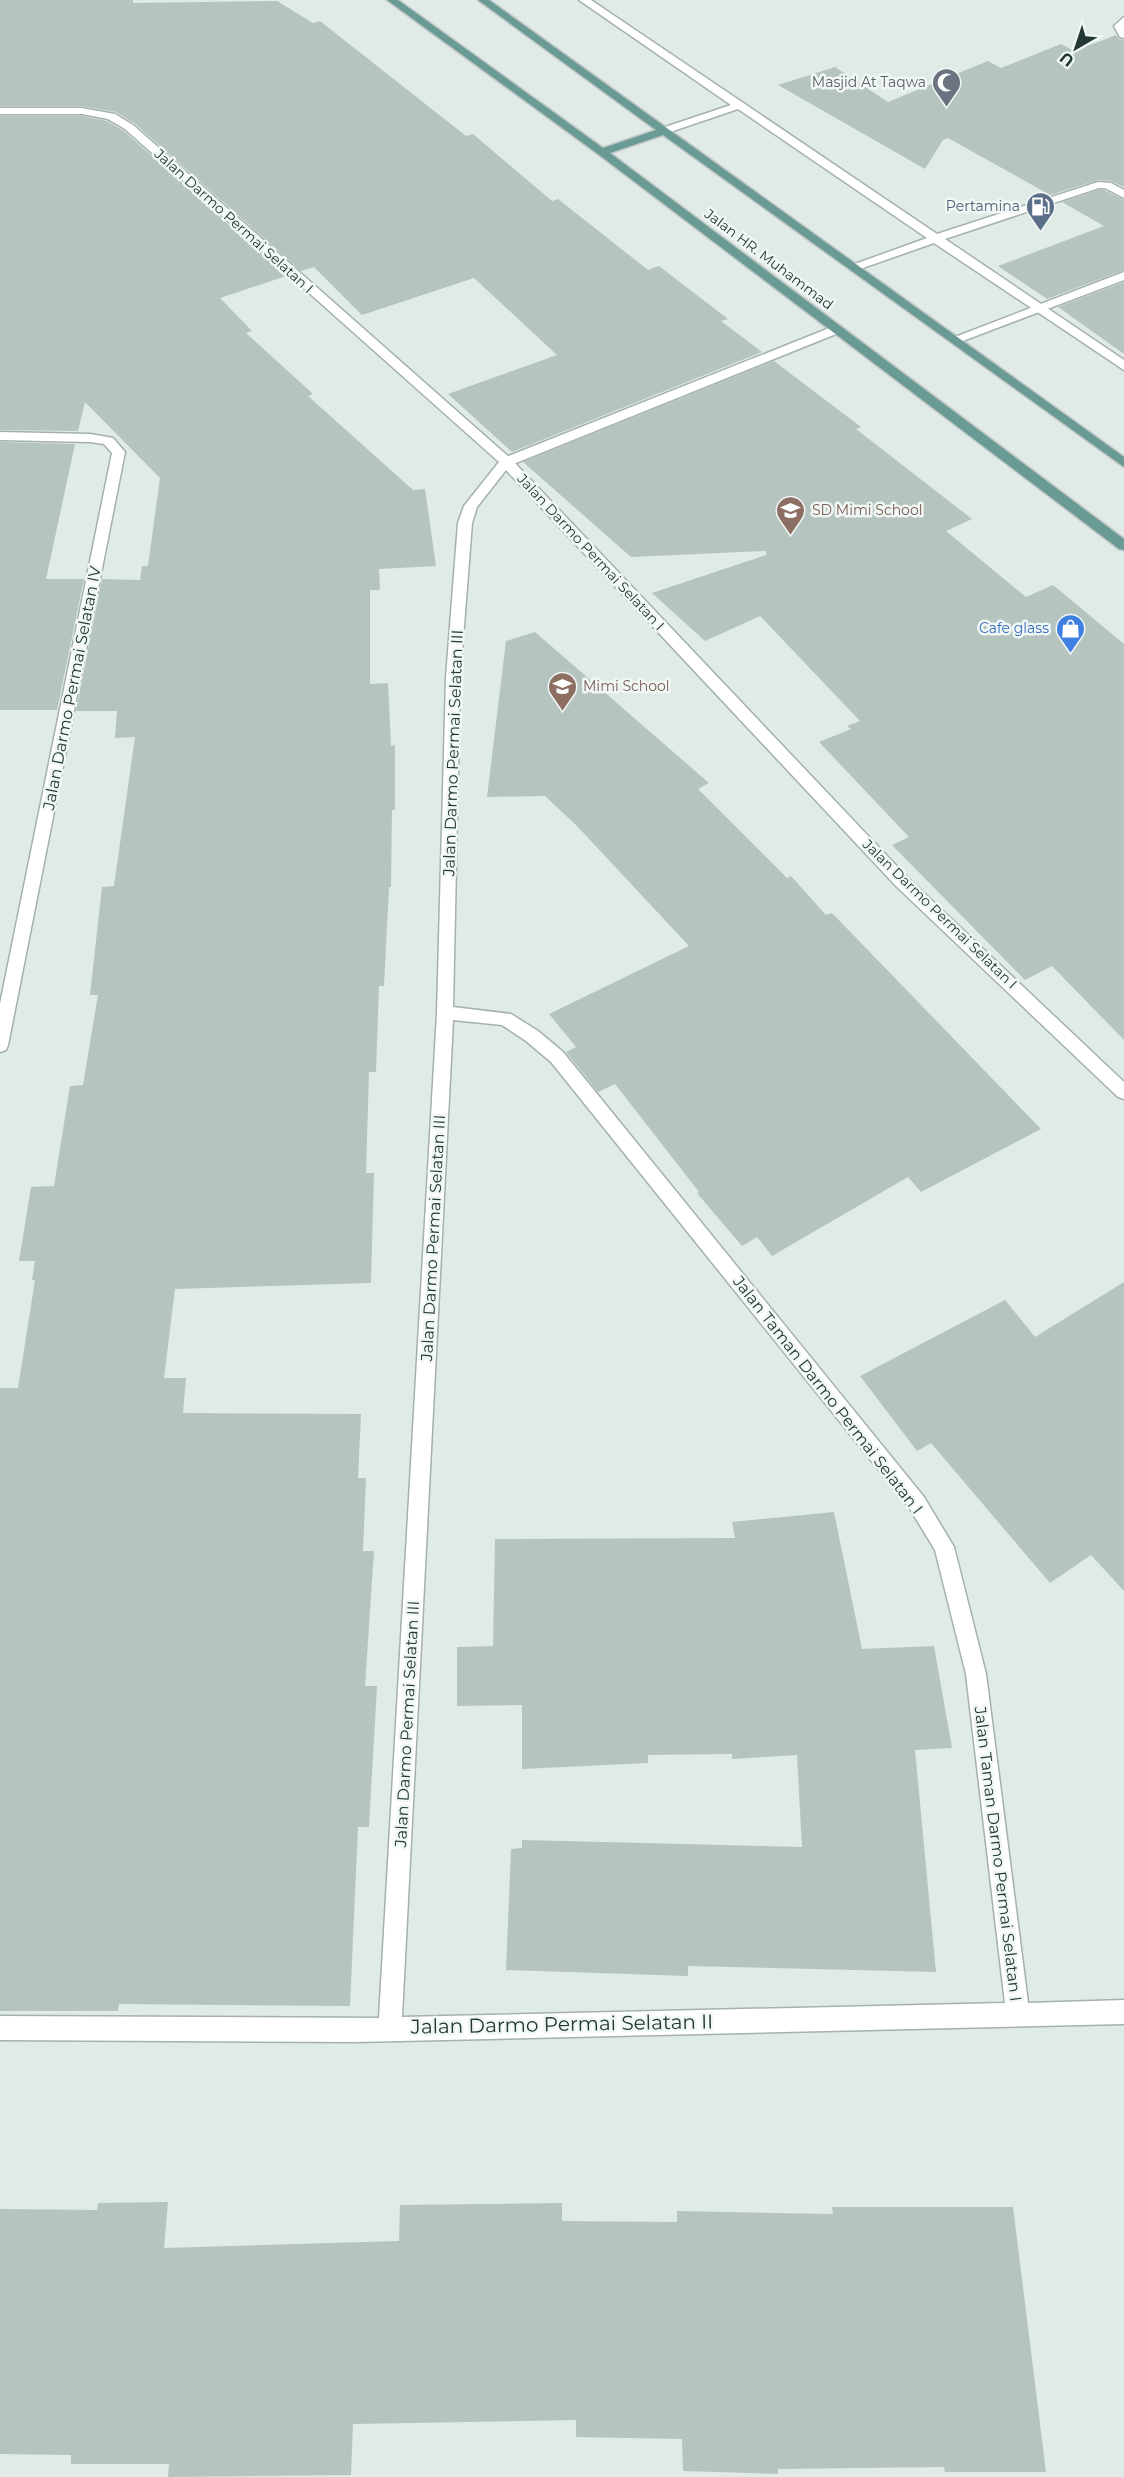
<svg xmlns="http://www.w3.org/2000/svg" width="1124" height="2477" viewBox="0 0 1124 2477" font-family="Montserrat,sans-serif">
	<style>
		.building { fill: #b6c4c0 }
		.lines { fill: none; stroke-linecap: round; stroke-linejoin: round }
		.service-casing { stroke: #a4b1ae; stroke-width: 3 }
		.minor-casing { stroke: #a4b1ae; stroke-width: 3 }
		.primary-casing { stroke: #c1c7c6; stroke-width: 3 }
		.service { fill: #fff; fill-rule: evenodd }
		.minor { fill: #fff; fill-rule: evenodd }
		.primary { fill: #699b94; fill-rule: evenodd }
		.labels { text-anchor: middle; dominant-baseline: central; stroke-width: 5; stroke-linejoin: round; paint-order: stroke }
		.far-worship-label { font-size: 14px; fill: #5b616d; stroke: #f0f7f4; text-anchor: end }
		.far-service-label { font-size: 14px; fill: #4e5e75; stroke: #f0f7f4; text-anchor: end }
		.far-street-label { font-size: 14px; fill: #233835; stroke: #f0f7f4 }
		.far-education-label { font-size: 14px; fill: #785e54; stroke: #f0f7f4; text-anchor: start }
		.far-shop-label { font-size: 14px; fill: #366cbe; stroke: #f0f7f4; text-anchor: end }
		.street-label { font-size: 16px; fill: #233835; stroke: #f0f7f4 }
		.near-street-label { font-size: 20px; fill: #233835; stroke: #f0f7f4 }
	</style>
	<rect width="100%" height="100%" fill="#e0eae7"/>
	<g class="building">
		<path d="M 0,0 L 133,0 L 133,3 L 277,1 L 313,23 L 320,21 L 466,136 L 473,134 L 552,201 L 558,199 L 648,270 L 659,266 L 728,319 L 721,321 L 762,352 L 512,452 L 448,394 L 557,355 L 474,278 L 362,315 L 314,267 L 301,271 L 134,123 L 116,112 L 82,106 L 0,106 Z"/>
		<path d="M 1116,35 L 1119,39 L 1124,40 L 1124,187 L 1111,181 L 1098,180 L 1050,195 L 948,138 L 943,140 L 925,169 L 778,85 L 835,67 L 888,102 L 988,61 L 1001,68 L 1061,44 L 1074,51 Z"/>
		<path d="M 0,116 L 82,116 L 107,121 L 124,131 L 286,276 L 220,298 L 252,331 L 246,333 L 313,394 L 308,396 L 413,490 L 425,489 L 436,566 L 379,569 L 380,590 L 370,590 L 370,684 L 388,683 L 391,746 L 395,745 L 395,810 L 392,810 L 391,887 L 389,887 L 384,986 L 379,986 L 376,1072 L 369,1072 L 366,1173 L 374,1173 L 371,1283 L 175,1289 L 164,1378 L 186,1378 L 183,1413 L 361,1414 L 358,1478 L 366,1478 L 363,1551 L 374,1551 L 365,1686 L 377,1686 L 369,1827 L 358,1827 L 350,2006 L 119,2004 L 118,2011 L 0,2011 L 0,1388 L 18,1388 L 35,1280 L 32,1280 L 35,1261 L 19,1261 L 31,1187 L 54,1186 L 70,1086 L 83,1085 L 98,995 L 90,995 L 102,887 L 114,886 L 135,737 L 115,738 L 117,711 L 76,711 L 102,579 L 140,580 L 142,566 L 148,566 L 160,478 L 85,402 L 78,431 L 0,430 Z"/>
		<path d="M 1099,190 L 1104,190 L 1124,200 L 1124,270 L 1047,299 L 998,266 L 1104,226 L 1062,202 Z"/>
		<path d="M 1124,282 L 1124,354 L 1058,307 Z"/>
		<path d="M 774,361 L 861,427 L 856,429 L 972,519 L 946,531 L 1026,597 L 1053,585 L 1124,644 L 1124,1040 L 1052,966 L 1025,980 L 892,845 L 909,837 L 819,742 L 851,729 L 847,726 L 860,721 L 760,616 L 705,641 L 652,593 L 766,555 L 766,551 L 631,557 L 523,462 Z"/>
		<path d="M 0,442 L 75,444 L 46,579 L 84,579 L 57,710 L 0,710 Z"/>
		<path d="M 535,632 L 709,783 L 698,789 L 787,878 L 791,876 L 826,915 L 832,913 L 1041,1129 L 921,1192 L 908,1177 L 772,1256 L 757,1237 L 742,1246 L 697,1193 L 699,1192 L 615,1084 L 598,1092 L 566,1052 L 576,1047 L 549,1014 L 689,946 L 577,826 L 545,796 L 487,797 L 506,641 Z"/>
		<path d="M 1124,1282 L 1124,1591 L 1091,1555 L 1050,1583 L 931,1443 L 917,1451 L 860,1376 L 1005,1300 L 1035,1337 Z"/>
		<path d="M 834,1512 L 862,1649 L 934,1646 L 952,1748 L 915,1750 L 936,1972 L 688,1966 L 688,1976 L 506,1970 L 511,1849 L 522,1848 L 522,1840 L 802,1847 L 797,1755 L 732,1759 L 732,1754 L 648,1755 L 648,1763 L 522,1769 L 522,1705 L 457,1706 L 457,1647 L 493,1646 L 495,1539 L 735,1538 L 732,1522 Z"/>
		<path d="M 168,2202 L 164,2248 L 399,2241 L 400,2205 L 562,2203 L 562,2221 L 677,2222 L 677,2211 L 833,2214 L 832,2207 L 1013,2207 L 1046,2472 L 945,2472 L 944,2467 L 778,2469 L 778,2474 L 683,2471 L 682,2439 L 576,2437 L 576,2420 L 353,2424 L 351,2475 L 168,2477 L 169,2464 L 71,2464 L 71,2455 L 0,2454 L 0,2209 L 97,2210 L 98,2203 Z"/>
	</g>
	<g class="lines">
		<defs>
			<g id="service">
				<path d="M 579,0 L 591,0 L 937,234 L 1098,182 L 1111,183 L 1124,190 L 1124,198 L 1105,188 L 1099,188 L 945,239 L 1124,360 L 1124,370 L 934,243 L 860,269 L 852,269 L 852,265 L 927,238 L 738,109 L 670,132 L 662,132 L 662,128 L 731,105 Z"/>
				<path d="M 837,325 L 841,326 L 841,332 L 511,465 L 506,466 L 500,462 L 501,459 Z"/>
			</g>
			<g id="minor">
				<path d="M 1124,17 L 1124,38 L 1120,37 L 1114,26 Z"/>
				<path d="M 0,108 L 82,108 L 115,114 L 133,125 L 511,459 L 908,878 L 1124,1082 L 1124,1099 L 1118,1097 L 896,886 L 506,470 L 477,507 L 472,523 L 460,677 L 453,1007 L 511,1014 L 538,1031 L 563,1052 L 924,1497 L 954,1547 L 986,1674 L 1028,2003 L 1124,2000 L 1124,2024 L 356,2042 L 0,2040 L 0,2016 L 379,2018 L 437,1013 L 446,677 L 458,523 L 464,506 L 499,462 L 125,129 L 108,119 L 82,114 L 0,114 ZM 453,1020 L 502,1025 L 526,1041 L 551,1062 L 910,1509 L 935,1550 L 966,1674 L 1005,2003 L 402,2017 Z"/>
				<path d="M 1124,272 L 1124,280 L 960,342 L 956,343 L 950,339 Z"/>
				<path d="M 0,432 L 90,434 L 113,438 L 125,452 L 8,1045 L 6,1050 L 0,1052 L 0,1004 L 112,453 L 104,444 L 90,442 L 0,440 Z"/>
			</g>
			<path id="primary" d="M 387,0 L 398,0 L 603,148 L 656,130 L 478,0 L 489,0 L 1124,457 L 1124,467 L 663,135 L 610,153 L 1124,539 L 1124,550 L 1119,549 L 598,154 Z"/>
		</defs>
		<use href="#service" class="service-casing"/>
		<use href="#minor" class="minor-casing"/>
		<use href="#primary" class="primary-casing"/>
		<use href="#service" class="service"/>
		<use href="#minor" class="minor"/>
		<use href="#primary" class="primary"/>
	</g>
	<defs>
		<symbol id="mosque-pin" viewBox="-11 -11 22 30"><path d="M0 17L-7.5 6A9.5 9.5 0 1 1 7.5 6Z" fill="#6b7280" stroke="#f0f7f4"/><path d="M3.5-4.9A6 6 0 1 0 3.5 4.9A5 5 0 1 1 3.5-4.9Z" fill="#fff"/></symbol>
		<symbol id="fuel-pin" viewBox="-11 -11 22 30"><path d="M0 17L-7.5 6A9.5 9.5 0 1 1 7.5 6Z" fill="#5c6f8a" stroke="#f0f7f4"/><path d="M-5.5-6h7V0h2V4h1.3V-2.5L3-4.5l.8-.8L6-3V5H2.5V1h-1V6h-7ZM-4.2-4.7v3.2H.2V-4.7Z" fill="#fff"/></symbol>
		<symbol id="school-pin" viewBox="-11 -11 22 30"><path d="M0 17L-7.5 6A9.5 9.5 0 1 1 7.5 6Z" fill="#8d6e63" stroke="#f0f7f4"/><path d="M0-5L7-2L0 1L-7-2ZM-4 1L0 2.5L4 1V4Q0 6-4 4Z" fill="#fff"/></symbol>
		<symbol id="shop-pin" viewBox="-11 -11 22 30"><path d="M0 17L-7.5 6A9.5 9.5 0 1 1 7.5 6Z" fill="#3f7fe0" stroke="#f0f7f4"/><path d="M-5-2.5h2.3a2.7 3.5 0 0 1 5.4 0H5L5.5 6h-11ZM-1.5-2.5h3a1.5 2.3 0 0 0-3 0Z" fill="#fff"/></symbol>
	</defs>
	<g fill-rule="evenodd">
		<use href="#mosque-pin" x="930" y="66" width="33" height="45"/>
		<use href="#fuel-pin" x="1024" y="190" width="33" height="45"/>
		<use href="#school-pin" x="774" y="494" width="33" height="45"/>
		<use href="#shop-pin" x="1054" y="612" width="33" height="45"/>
		<use href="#school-pin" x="546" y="670" width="33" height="45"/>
	</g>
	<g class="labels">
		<g class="far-worship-label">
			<text x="926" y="82">Masjid At Taqwa</text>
		</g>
		<g class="far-service-label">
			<text x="1020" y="206">Pertamina</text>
		</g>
		<g class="far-street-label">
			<text transform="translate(234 221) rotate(42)">Jalan Darmo Permai Selatan I</text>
			<text transform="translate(769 259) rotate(37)">Jalan HR. Muhammad</text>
			<text transform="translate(591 552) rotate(47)">Jalan Darmo Permai Selatan I</text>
			<text transform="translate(940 914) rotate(44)">Jalan Darmo Permai Selatan I</text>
		</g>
		<g class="far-education-label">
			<text x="812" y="510">SD Mimi School</text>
			<text x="583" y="686">Mimi School</text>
		</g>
		<g class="far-shop-label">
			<text x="1049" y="628">Cafe glass</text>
		</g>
		<g class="street-label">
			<text transform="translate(72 688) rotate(-79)">Jalan Darmo Permai Selatan IV</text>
			<text transform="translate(453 753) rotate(-88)">Jalan Darmo Permai Selatan III</text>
			<text transform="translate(433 1238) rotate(-87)">Jalan Darmo Permai Selatan III</text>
			<text transform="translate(828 1395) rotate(52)">Jalan Taman Darmo Permai Selatan I</text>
			<text transform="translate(407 1724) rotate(-87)">Jalan Darmo Permai Selatan III</text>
			<text transform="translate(998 1854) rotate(83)">Jalan Taman Darmo Permai Selatan I</text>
		</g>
		<g class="near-street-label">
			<text transform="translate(562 2024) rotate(-1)">Jalan Darmo Permai Selatan II</text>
		</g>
	</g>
	<g transform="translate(1076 48) rotate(219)" stroke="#f0f7f4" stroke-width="4.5" paint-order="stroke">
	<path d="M0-4.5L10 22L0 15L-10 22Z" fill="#233835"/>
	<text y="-9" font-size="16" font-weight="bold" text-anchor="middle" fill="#233835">U</text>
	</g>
</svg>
